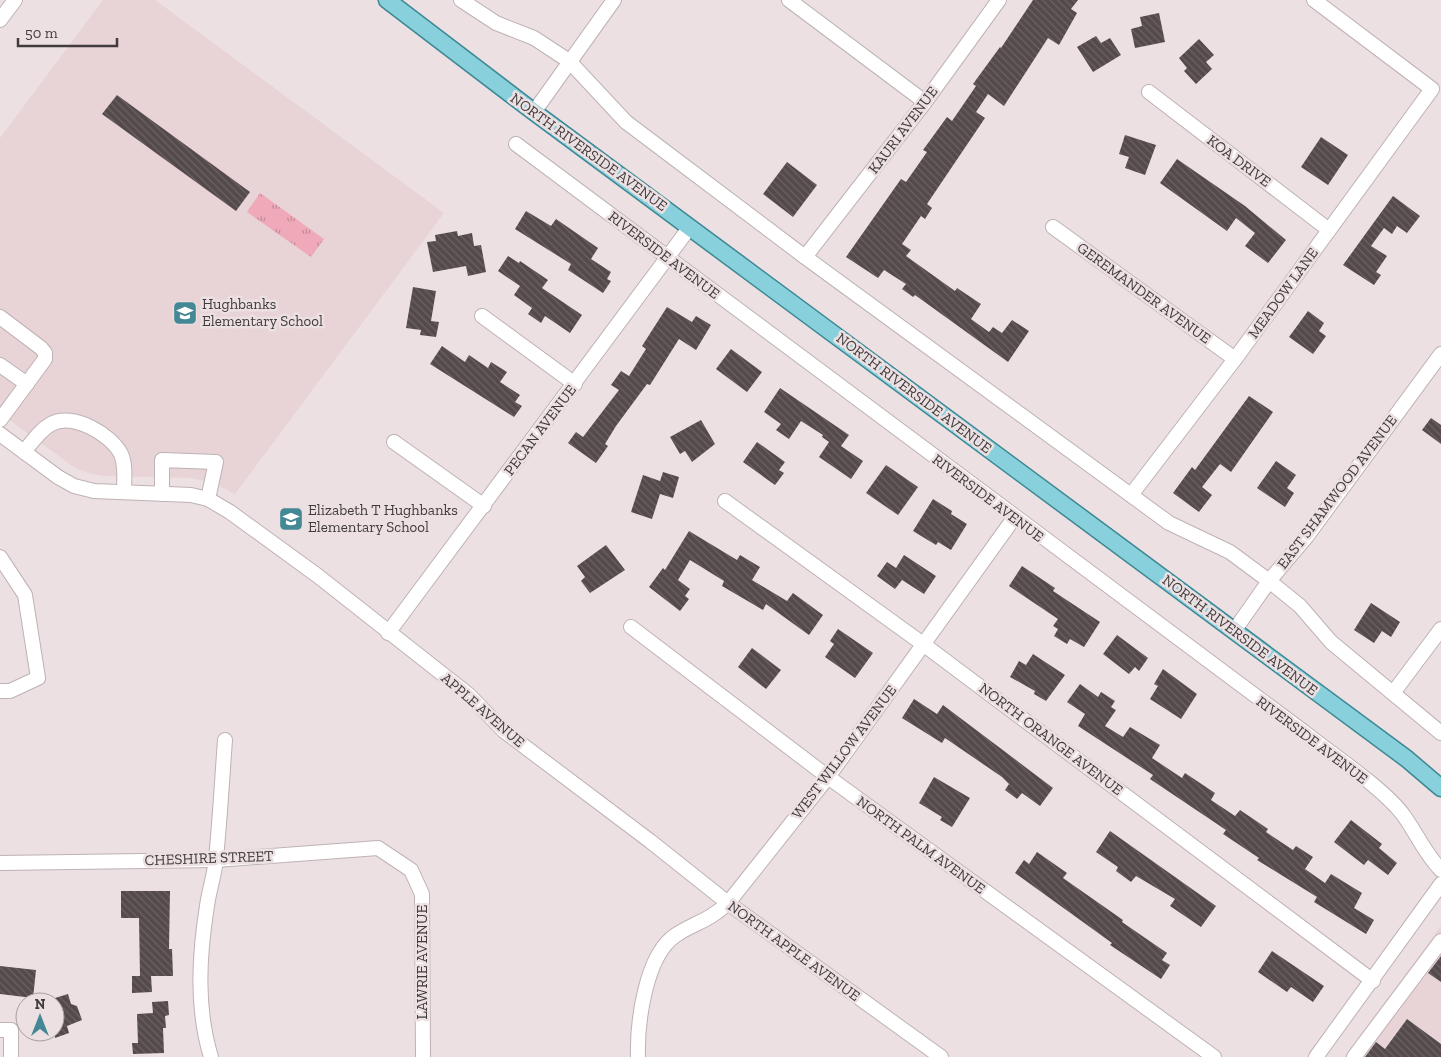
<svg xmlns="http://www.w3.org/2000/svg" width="1441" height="1057" viewBox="0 0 1441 1057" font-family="'Zilla Slab',serif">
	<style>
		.built { fill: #e8d3d7 }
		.grass { fill: url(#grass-tufts) }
		.building { fill: url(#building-back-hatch) }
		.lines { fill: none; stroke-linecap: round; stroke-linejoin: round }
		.minor-casing { stroke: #beb2b4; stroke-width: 16 }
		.major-casing { stroke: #3b8894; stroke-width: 19 }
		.minor { stroke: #fff; stroke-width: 14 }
		.major { stroke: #88d0dc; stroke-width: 16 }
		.labels { text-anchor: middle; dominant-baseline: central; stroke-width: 5; stroke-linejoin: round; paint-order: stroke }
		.street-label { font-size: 15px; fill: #403b3c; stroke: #ece0e2 }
		.poi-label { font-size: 15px; fill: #403b3c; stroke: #ece0e2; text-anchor: start }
	</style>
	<defs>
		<pattern id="grass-tufts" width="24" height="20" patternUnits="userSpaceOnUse" patternTransform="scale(1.25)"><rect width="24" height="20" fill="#efa9b8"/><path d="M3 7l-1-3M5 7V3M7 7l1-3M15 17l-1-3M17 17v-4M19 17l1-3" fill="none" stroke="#c38b97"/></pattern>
		<pattern id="building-back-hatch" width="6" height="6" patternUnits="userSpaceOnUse" patternTransform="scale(1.25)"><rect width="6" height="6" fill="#544a4c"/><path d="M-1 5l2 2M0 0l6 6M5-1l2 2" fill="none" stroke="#6b6264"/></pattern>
	</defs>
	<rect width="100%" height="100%" fill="#ece0e2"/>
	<g class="built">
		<path d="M 103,0 L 155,0 L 444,213 L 235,494 L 214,483 L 191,478 L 105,476 L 88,473 L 75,468 L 0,413 L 0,138 Z"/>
		<path d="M 1441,926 L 1441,1057 L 1344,1057 Z"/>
	</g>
	<path class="grass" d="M 260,193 L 324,239 L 311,257 L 247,212 Z"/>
	<g class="building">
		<path d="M 1033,0 L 1078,0 L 1071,9 L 1077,13 L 1059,45 L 1048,38 L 1004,106 L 988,94 L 976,112 L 985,118 L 927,204 L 932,208 L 925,219 L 921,216 L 902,244 L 911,250 L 906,256 L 955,291 L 957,288 L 981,304 L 971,319 L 989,332 L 993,327 L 1002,333 L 1012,320 L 1029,331 L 1008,362 L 915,295 L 913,297 L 902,289 L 906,284 L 884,270 L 878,278 L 846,257 L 901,179 L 906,182 L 927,152 L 923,150 L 947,117 L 952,121 L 976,86 L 973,84 L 1000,47 L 1001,48 Z"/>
		<path d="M 1159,13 L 1165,42 L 1135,48 L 1131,29 L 1142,26 L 1140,17 Z"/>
		<path d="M 1096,36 L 1101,43 L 1110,38 L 1121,55 L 1093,72 L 1077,47 Z"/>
		<path d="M 1199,39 L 1214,55 L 1206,62 L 1212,69 L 1196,84 L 1184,71 L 1187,68 L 1179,58 Z"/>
		<path d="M 117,95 L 250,192 L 236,211 L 102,114 Z"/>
		<path d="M 1125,135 L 1156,145 L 1145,175 L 1125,168 L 1129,157 L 1119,154 Z"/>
		<path d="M 1321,137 L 1348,155 L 1328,185 L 1301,167 Z"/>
		<path d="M 1177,159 L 1245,206 L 1286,240 L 1268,263 L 1245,246 L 1255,233 L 1236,218 L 1227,231 L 1160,183 Z"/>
		<path d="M 787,162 L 817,185 L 793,217 L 763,194 Z"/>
		<path d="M 1393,196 L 1420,216 L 1407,233 L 1397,226 L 1392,234 L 1384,228 L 1371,246 L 1387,256 L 1376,272 L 1381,275 L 1374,285 L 1343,265 Z"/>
		<path d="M 526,211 L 551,226 L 556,219 L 598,248 L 591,259 L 611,272 L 607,279 L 611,281 L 603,293 L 568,270 L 571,264 L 515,229 Z"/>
		<path d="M 457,231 L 458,236 L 472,233 L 474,246 L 481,245 L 486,272 L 468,276 L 466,266 L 433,272 L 427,242 L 436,241 L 435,235 Z"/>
		<path d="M 508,256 L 519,263 L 520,261 L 548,280 L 542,288 L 582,315 L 570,333 L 545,316 L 541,323 L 528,314 L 532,308 L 514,295 L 520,286 L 498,271 Z"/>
		<path d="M 413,287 L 436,291 L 431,321 L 439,322 L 436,337 L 420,335 L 421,330 L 406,328 Z"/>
		<path d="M 667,307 L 692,322 L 696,316 L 711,325 L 696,350 L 679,339 L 650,385 L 647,384 L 616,426 L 605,444 L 608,446 L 596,463 L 568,443 L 576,432 L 583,437 L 619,390 L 611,385 L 621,371 L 629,376 L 646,349 L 642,346 Z"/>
		<path d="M 1308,311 L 1324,323 L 1319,331 L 1326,336 L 1313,354 L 1289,337 Z"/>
		<path d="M 442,346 L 465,362 L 469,355 L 488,368 L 491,362 L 507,372 L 500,382 L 520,395 L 515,402 L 522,406 L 514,417 L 430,364 Z"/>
		<path d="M 731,349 L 762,372 L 747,392 L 716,369 Z"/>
		<path d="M 780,388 L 849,435 L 841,446 L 863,461 L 851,479 L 819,457 L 829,442 L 822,437 L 823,435 L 801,421 L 789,439 L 776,430 L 781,424 L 764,412 Z"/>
		<path d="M 1249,396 L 1273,412 L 1231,472 L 1220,464 L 1202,487 L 1212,495 L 1199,512 L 1173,493 L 1192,467 L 1195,470 Z"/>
		<path d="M 1431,418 L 1441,425 L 1441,444 L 1422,430 Z"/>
		<path d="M 701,420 L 715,444 L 692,462 L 685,451 L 680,454 L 670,437 Z"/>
		<path d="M 757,442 L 785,462 L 779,470 L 784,473 L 775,485 L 743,462 Z"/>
		<path d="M 1276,461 L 1296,475 L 1287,488 L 1294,493 L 1285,507 L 1257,488 Z"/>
		<path d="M 886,465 L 918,487 L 898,515 L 866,493 Z"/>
		<path d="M 663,472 L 679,477 L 673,498 L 660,494 L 652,519 L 631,512 L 643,475 L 660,481 Z"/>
		<path d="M 933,499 L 952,511 L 951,514 L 967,524 L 951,550 L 938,542 L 936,545 L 913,531 Z"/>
		<path d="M 689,531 L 737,560 L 740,555 L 760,567 L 752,580 L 787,601 L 793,593 L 823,615 L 809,635 L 766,604 L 763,610 L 722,586 L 724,581 L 690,560 L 678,580 L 690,589 L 685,596 L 689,599 L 680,611 L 649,587 L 663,568 L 665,570 Z"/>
		<path d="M 606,545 L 625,570 L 590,593 L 581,581 L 585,577 L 577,566 Z"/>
		<path d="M 904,555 L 936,576 L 924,594 L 902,580 L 895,589 L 877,576 L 887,562 L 896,568 Z"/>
		<path d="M 1022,566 L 1055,588 L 1053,591 L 1100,622 L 1084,647 L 1070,639 L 1067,644 L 1054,636 L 1058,629 L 1053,626 L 1058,619 L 1009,586 Z"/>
		<path d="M 1371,603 L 1400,622 L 1391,637 L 1382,631 L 1374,643 L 1354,630 Z"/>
		<path d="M 838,629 L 873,653 L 855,678 L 825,657 L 834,644 L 830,641 Z"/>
		<path d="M 1117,635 L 1148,658 L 1139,671 L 1135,667 L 1129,674 L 1103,654 Z"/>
		<path d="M 752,648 L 781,670 L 766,689 L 738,667 Z"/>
		<path d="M 1033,654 L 1065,675 L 1046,701 L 1034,694 L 1035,691 L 1010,677 L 1019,661 L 1026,665 Z"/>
		<path d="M 1163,669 L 1197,694 L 1181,719 L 1150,699 L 1158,686 L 1154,684 Z"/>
		<path d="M 1080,684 L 1098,697 L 1101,692 L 1115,701 L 1111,707 L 1116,710 L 1105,726 L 1123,737 L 1130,727 L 1160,745 L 1152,758 L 1182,778 L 1185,773 L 1215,793 L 1211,800 L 1235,816 L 1240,810 L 1268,829 L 1266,832 L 1293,850 L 1296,846 L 1313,857 L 1305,869 L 1325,883 L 1331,874 L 1362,893 L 1354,908 L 1374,920 L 1366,934 L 1314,902 L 1317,897 L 1257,860 L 1259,858 L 1223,834 L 1226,830 L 1150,779 L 1153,775 L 1078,726 L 1085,714 L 1067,702 Z"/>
		<path d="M 914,699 L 937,714 L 943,705 L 1053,788 L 1040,806 L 1022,793 L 1017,799 L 1005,790 L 1009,784 L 1002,777 L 945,738 L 942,743 L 902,718 Z"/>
		<path d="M 934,777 L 970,798 L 952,827 L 940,820 L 942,817 L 919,803 Z"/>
		<path d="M 1351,820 L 1382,844 L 1379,848 L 1397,863 L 1388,875 L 1368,860 L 1364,865 L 1334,842 Z"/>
		<path d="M 1110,831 L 1216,906 L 1201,927 L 1170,906 L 1175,899 L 1136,876 L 1131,882 L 1116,871 L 1118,867 L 1096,852 Z"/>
		<path d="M 1037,852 L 1067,873 L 1063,878 L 1123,920 L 1122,922 L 1167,953 L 1162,960 L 1170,965 L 1161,979 L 1110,945 L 1112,943 L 1015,873 L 1024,860 L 1029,864 Z"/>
		<path d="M 121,891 L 170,891 L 169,949 L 172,949 L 173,976 L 151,976 L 152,992 L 132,993 L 132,976 L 140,976 L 139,918 L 121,918 Z"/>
		<path d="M 1272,951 L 1324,986 L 1313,1002 L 1291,987 L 1287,992 L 1258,972 Z"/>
		<path d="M 1441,956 L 1441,982 L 1428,973 Z"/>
		<path d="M 0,966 L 36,970 L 33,998 L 0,994 Z"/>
		<path d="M 68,994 L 71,1004 L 77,1006 L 82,1020 L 67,1026 L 69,1033 L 55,1038 L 55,998 Z"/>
		<path d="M 168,1001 L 169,1015 L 165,1016 L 166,1028 L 163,1028 L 164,1053 L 133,1054 L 132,1043 L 138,1043 L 137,1014 L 153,1013 L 152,1002 Z"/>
		<path d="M 1407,1019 L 1441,1044 L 1441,1057 L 1365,1057 L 1376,1042 L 1385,1049 Z"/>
	</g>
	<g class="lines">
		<defs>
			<g id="minor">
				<path d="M 461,0 L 496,23 L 534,38 L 569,61 L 626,122 L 805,257 L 1169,523 L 1230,552 L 1269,581 L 1300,606 L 1331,642 L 1441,733"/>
				<path d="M 789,0 L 925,102"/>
				<path d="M 0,20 L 15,0"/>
				<path d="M 1149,92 L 1329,230"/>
				<path d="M 534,112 L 614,0"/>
				<path d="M 516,144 L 1304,732 C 1331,754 1385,789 1404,816 C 1417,834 1425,854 1441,870"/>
				<path d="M 1053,227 L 1235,359"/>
				<path d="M 805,257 L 925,102 L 999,0"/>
				<path d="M 482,316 L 575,384"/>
				<path d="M 0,317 L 41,348 L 45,353 L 45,359 L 0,420"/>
				<path d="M 0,365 L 27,384"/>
				<path d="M 0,434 L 58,477 L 74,486 L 94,491 L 191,495 L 208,499 L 230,512 L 318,576 L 469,695 L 504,731 L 650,841 L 728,903 L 941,1057"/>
				<path d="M 394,442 L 484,506"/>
				<path d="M 24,452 C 32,442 40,430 51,424 C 72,412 111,434 121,454 C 126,465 124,480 124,492"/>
				<path d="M 162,494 L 162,460 L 216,462 L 208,499"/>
				<path d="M 1131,495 L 1235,359 L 1432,89 L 1314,0"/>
				<path d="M 725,501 L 923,644 L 1373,981"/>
				<path d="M 0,557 L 25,595 L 38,678 L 10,691 L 0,691"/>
				<path d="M 631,627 L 828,777 L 1214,1057"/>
				<path d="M 1234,631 L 1269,581 L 1307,536 L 1441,354"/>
				<path d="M 388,633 L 690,227"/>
				<path d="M 1393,693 L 1441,629"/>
				<path d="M 0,863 L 216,860 L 378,848 L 411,870 L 422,894 L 423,1057"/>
				<path d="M 0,1030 L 11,1030 L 11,1057"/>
				<path d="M 211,1057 C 196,1008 199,956 207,906 C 209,890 215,874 216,858 C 220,819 222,780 225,740"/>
				<path d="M 638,1057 C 637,1024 645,955 676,935 C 696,922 709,921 728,903 L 828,777 L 1014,518"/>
				<path d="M 1316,1057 L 1441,884"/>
				<path d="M 1354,1057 L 1441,941"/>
			</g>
			<path id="major" d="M 387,0 L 534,112 L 1407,759 L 1441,788"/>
		</defs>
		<use href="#minor" class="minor-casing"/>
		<use href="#major" class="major-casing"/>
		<use href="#minor" class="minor"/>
		<use href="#major" class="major"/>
	</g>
	<defs>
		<symbol id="school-square" viewBox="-11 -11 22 22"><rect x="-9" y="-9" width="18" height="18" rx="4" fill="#438894" stroke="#ece0e2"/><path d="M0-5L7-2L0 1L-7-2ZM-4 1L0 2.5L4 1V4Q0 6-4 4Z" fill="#fff"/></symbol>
	</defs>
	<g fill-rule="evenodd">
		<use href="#school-square" x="171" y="299" width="28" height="28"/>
		<use href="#school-square" x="277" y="505" width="28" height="28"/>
	</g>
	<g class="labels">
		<g class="street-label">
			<text transform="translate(903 130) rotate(-53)">KAURI AVENUE</text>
			<text transform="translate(589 152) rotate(36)">NORTH RIVERSIDE AVENUE</text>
			<text transform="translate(1239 161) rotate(37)">KOA DRIVE</text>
			<text transform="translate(664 255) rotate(37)">RIVERSIDE AVENUE</text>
			<text transform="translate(1144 293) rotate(36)">GEREMANDER AVENUE</text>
			<text transform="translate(1283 293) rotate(-54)">MEADOW LANE</text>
			<text transform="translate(914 393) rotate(37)">NORTH RIVERSIDE AVENUE</text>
			<text transform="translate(540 430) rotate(-53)">PECAN AVENUE</text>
			<text transform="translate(1337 492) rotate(-53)">EAST SHAMWOOD AVENUE</text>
			<text transform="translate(988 498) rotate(37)">RIVERSIDE AVENUE</text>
			<text transform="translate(1240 635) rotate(37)">NORTH RIVERSIDE AVENUE</text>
			<text transform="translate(483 710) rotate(41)">APPLE AVENUE</text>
			<text transform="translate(1051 739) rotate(37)">NORTH ORANGE AVENUE</text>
			<text transform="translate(1312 740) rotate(37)">RIVERSIDE AVENUE</text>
			<text transform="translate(844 752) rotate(-53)">WEST WILLOW AVENUE</text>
			<text transform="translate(921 845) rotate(36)">NORTH PALM AVENUE</text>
			<text transform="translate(209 858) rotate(-2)">CHESHIRE STREET</text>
			<text transform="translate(794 951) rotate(36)">NORTH APPLE AVENUE</text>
			<text transform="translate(422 962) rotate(-90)">LAWRIE AVENUE</text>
		</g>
		<g class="poi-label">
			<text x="202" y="304">Hughbanks<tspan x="202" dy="17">Elementary School</tspan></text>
			<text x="308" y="510">Elizabeth T Hughbanks<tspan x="308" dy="17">Elementary School</tspan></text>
		</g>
	</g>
	<g transform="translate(40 1017)"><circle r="24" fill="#ece0e2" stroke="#a79ea0"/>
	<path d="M0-4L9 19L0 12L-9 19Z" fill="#438894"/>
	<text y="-8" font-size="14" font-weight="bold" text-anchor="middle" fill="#403b3c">N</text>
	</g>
	<path d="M18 38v8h99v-8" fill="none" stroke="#403b3c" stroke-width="2.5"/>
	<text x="25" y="38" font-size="15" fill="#403b3c" stroke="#ece0e2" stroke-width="4" paint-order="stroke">50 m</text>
</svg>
